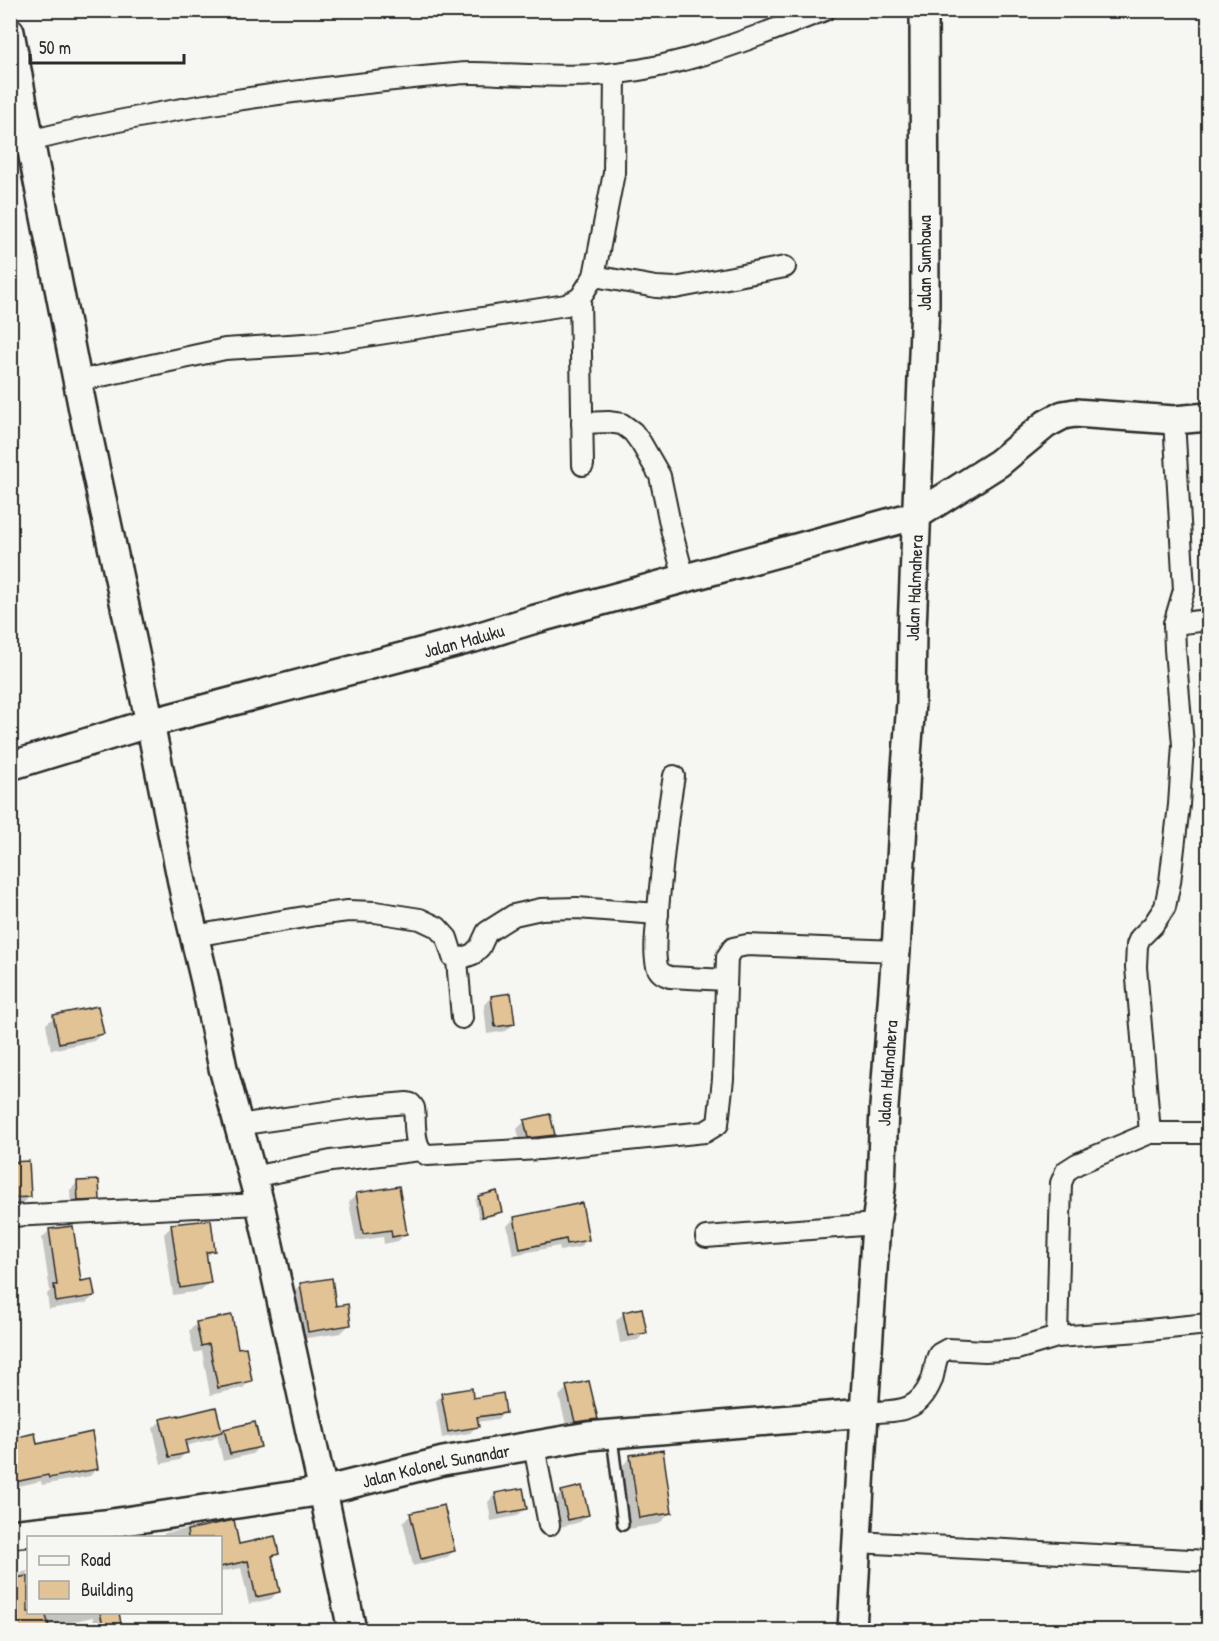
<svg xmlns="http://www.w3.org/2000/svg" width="1219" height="1641" viewBox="0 0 1219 1641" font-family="'Patrick Hand',sans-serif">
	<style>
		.shadow { fill: #0003 }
		.building { fill: #e1c395; stroke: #2b2b2b; stroke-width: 1.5 }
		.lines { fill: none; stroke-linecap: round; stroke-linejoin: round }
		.lane-casing { stroke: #2b2b2b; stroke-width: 14 }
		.street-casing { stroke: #2b2b2b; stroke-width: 24 }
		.secondary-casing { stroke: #2b2b2b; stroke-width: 32 }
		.lane { stroke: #f6f6f2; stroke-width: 9 }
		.street { stroke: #f6f6f2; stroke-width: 20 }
		.secondary { stroke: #f6f6f2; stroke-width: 27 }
		.labels { text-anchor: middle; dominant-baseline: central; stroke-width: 4.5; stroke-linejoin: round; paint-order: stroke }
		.street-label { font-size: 18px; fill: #2b2b2b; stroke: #f6f6f2 }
	</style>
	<rect width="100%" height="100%" fill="#f6f6f2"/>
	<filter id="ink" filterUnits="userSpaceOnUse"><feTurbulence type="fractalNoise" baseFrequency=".0167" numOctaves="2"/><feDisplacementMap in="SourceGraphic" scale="12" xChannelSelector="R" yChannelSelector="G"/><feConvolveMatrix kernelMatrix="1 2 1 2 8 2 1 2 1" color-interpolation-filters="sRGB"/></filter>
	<g filter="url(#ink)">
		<g class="shadow">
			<path d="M 491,997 L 514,1024 L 506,1031 L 487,1034 L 484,1005 Z"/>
			<path d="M 54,1017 L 102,1033 L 94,1041 L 51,1050 L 46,1024 Z"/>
			<path d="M 525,1121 L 553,1135 L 546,1143 L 521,1145 L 517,1129 Z"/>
			<path d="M 10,1164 L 29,1197 L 21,1204 L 10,1205 Z"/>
			<path d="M 78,1182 L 99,1199 L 91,1207 L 71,1208 L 70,1190 Z"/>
			<path d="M 357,1194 L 406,1234 L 398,1241 L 384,1244 L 383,1237 L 356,1241 L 349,1202 Z"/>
			<path d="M 479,1197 L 500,1212 L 497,1215 L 479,1219 L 475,1200 Z"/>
			<path d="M 515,1218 L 587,1240 L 580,1247 L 560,1251 L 559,1246 L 513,1255 L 507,1226 Z"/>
			<path d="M 172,1226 L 214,1250 L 205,1258 L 209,1283 L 201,1291 L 173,1295 L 164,1234 Z"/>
			<path d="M 49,1231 L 80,1283 L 94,1296 L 86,1303 L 49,1309 L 47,1294 L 50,1291 L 42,1238 Z"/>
			<path d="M 301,1284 L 335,1308 L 349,1325 L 341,1333 L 300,1339 L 293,1292 Z"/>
			<path d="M 624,1313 L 645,1332 L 638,1340 L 620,1343 L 616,1321 Z"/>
			<path d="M 197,1323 L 237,1350 L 251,1380 L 243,1388 L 210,1395 L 202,1351 L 194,1353 L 189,1331 Z"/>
			<path d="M 567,1388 L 596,1418 L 589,1426 L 567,1429 L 559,1396 Z"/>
			<path d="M 442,1395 L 472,1399 L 504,1412 L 498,1419 L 476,1422 L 477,1426 L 470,1433 L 442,1438 L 436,1401 Z"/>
			<path d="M 215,1409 L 221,1434 L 225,1430 L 260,1446 L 252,1454 L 223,1461 L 217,1435 L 213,1439 L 185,1446 L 186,1452 L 179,1460 L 161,1464 L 153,1428 L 161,1421 Z"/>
			<path d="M 10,1440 L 36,1446 L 97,1468 L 90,1476 L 42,1485 L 41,1481 L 10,1488 Z"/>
			<path d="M 631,1457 L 671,1512 L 659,1524 L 628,1529 L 619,1469 Z"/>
			<path d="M 562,1493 L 588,1514 L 580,1522 L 561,1527 L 555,1500 Z"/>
			<path d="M 495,1494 L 525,1508 L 517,1516 L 491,1521 L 488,1502 Z"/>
			<path d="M 411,1515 L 454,1551 L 446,1558 L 413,1566 L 403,1522 Z"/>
			<path d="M 233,1522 L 238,1546 L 277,1554 L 271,1560 L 278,1591 L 271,1599 L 249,1604 L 241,1568 L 220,1572 L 220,1538 L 161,1538 L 165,1533 L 199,1527 L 199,1529 Z"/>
			<path d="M 28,1571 L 28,1612 L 117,1612 L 121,1630 L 95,1630 L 93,1617 L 47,1627 L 48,1630 L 12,1630 L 10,1624 L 10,1581 L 15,1580 L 23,1572 Z"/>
			<path d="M 232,1622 L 234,1630 L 202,1630 L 204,1628 Z"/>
		</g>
		<g class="building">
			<path d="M 511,993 L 515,1024 L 495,1027 L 491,996 Z"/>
			<path d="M 98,1006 L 104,1034 L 59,1043 L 53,1015 Z"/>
			<path d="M 550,1114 L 555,1135 L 528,1138 L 524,1120 Z"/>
			<path d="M 29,1161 L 31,1197 L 10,1198 L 10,1162 Z"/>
			<path d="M 99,1180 L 100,1200 L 78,1201 L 77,1181 Z"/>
			<path d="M 399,1186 L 407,1234 L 392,1237 L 391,1230 L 363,1234 L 356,1193 Z"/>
			<path d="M 497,1191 L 502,1212 L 482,1217 L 478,1196 Z"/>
			<path d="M 582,1203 L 589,1240 L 567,1244 L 566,1239 L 520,1249 L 514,1217 Z"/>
			<path d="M 211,1220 L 215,1251 L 206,1252 L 211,1283 L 180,1288 L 171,1224 Z"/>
			<path d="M 73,1226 L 81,1281 L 92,1279 L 95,1296 L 56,1302 L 54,1285 L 57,1285 L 49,1229 Z"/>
			<path d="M 332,1278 L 336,1306 L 348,1304 L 351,1325 L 308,1332 L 300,1283 Z"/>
			<path d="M 642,1308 L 647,1333 L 628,1336 L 623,1312 Z"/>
			<path d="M 232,1315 L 238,1348 L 246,1347 L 252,1381 L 218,1388 L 209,1344 L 201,1346 L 196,1322 Z"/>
			<path d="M 589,1381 L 598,1419 L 575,1422 L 566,1386 Z"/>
			<path d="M 472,1388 L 473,1398 L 503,1393 L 506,1413 L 477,1417 L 479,1427 L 448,1432 L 441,1393 Z"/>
			<path d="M 216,1407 L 222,1432 L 185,1441 L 188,1453 L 169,1457 L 160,1419 L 179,1415 L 179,1416 Z"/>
			<path d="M 255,1422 L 261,1447 L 230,1454 L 224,1429 Z"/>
			<path d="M 92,1432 L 98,1469 L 49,1478 L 48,1475 L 10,1483 L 10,1439 L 35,1433 L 37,1444 Z"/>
			<path d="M 663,1450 L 672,1513 L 639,1518 L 630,1455 Z"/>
			<path d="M 582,1486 L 589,1515 L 568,1520 L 561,1491 Z"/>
			<path d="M 523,1488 L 527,1509 L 499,1514 L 495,1493 Z"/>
			<path d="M 444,1505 L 455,1551 L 421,1559 L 410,1513 Z"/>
			<path d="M 234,1520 L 239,1544 L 275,1536 L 279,1554 L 272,1556 L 280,1592 L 256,1597 L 248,1561 L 220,1567 L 220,1538 L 188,1538 L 187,1530 Z"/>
			<path d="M 28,1576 L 28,1612 L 45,1612 L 50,1630 L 19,1630 L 10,1579 Z"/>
			<path d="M 100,1612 L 119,1612 L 122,1630 L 104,1630 Z"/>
		</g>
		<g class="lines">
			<defs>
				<path id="lane" d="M 612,1437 L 623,1525"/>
				<g id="street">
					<path d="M 10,146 C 156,108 304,88 454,74 C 468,72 484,73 499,74 C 538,75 578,78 617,73 C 689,65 757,36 825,10"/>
					<path d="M 594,276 L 656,287 L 675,288 L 785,267"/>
					<path d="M 580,298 L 583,465"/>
					<path d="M 78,381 L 225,349 L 321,343 L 566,305 L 580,298 L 594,276 L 614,173 L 615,73"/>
					<path d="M 1174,420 L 1184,590 L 1174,624 L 1175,649 L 1183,745 L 1179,805 L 1170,882 L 1165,907 L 1153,925 L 1140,938 L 1137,945 L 1136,967 L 1150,1133 L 1208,1133"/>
					<path d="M 582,423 L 608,422 L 622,424 L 633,432 L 641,443 L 660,476 L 672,533 L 684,578"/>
					<path d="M 1174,624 L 1208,620"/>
					<path d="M 674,776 C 666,820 662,865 658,910 C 657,926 653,951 657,966 C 659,973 664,975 670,977 L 726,980"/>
					<path d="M 194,936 L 316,915 L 348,911 L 375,912 L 420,919 L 437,927 L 447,938 L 453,957 L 457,960 L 462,1018"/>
					<path d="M 457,960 L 473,954 L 480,947 L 487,932 L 514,915 L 541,909 L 577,908 L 658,914"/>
					<path d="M 238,1125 L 360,1107 L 407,1103 L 411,1104 L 414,1108 C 416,1122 412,1148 427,1155 L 540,1149 L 705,1132 L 718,1124 L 723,1079 L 727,957 L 733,948 L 747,945 L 896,951"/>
					<path d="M 252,1177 L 331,1161 L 420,1150"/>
					<path d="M 10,1216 L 260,1204"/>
					<path d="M 706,1237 L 876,1224"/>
					<path d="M 1057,1337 L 1061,1183 L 1066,1171 L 1077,1164 L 1150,1133"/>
					<path d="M 864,1413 C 895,1410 917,1415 931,1382 C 935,1373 934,1363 939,1354 L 948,1349 L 985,1351 L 1005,1350 L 1017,1349 L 1057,1337 L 1139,1331 L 1208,1324"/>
					<path d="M 534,1446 L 549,1525"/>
					<path d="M 857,1542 L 1208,1561"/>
				</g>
				<g id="secondary">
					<path d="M 10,32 L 30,141 L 85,420 L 150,723 L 185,897 L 205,981 L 223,1068 L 260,1204 L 323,1491 L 352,1630"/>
					<path id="s1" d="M 10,766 L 150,723 L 474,638 L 532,620 L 917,515 L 999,463 L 1046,424 L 1063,415 L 1075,413 L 1174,420 L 1208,417"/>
					<path id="s2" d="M 10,1534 L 105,1524 L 323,1491 L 443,1461 L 588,1436 L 864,1413"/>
					<path id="s3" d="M 852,1630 L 864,1413 L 876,1224 L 881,1187 L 884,1107 L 896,951 L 906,768 L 911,703 L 912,630 L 925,304 L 924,10"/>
				</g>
			</defs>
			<use href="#lane" class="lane-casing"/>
			<use href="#street" class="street-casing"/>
			<use href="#secondary" class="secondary-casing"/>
			<use href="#lane" class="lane"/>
			<use href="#street" class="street"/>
			<use href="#secondary" class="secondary"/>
		</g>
	</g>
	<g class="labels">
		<g class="street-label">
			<text transform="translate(924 263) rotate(-90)">Jalan Sumbawa</text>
			<text stroke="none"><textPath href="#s3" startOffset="1044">Jalan Halmahera</textPath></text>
			<text stroke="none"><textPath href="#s1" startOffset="471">Jalan Maluku</textPath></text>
			<text stroke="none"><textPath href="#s3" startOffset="558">Jalan Halmahera</textPath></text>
			<text stroke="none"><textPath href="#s2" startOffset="432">Jalan Kolonel Sunandar</textPath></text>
		</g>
	</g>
	<rect width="1219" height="1641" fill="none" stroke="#f6f6f2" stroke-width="36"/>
	<rect x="18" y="18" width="1183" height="1605" fill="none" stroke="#2b2b2b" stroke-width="2" filter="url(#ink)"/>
	<rect x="27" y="1536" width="195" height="78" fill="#f6f6f2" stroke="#a5a5a2" stroke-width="1.5"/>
	<rect x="39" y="1556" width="30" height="9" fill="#f6f6f2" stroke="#a5a5a2" stroke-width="1.5"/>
	<text x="81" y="1566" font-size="18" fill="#2b2b2b">Road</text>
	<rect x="39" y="1581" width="30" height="18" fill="#e1c395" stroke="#a5a5a2" stroke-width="1.5"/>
	<text x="81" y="1596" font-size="18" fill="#2b2b2b">Building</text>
	<path d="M30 54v9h154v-9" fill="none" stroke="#2b2b2b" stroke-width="3"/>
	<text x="39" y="54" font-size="18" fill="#2b2b2b" stroke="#f6f6f2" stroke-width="4.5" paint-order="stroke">50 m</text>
</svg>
